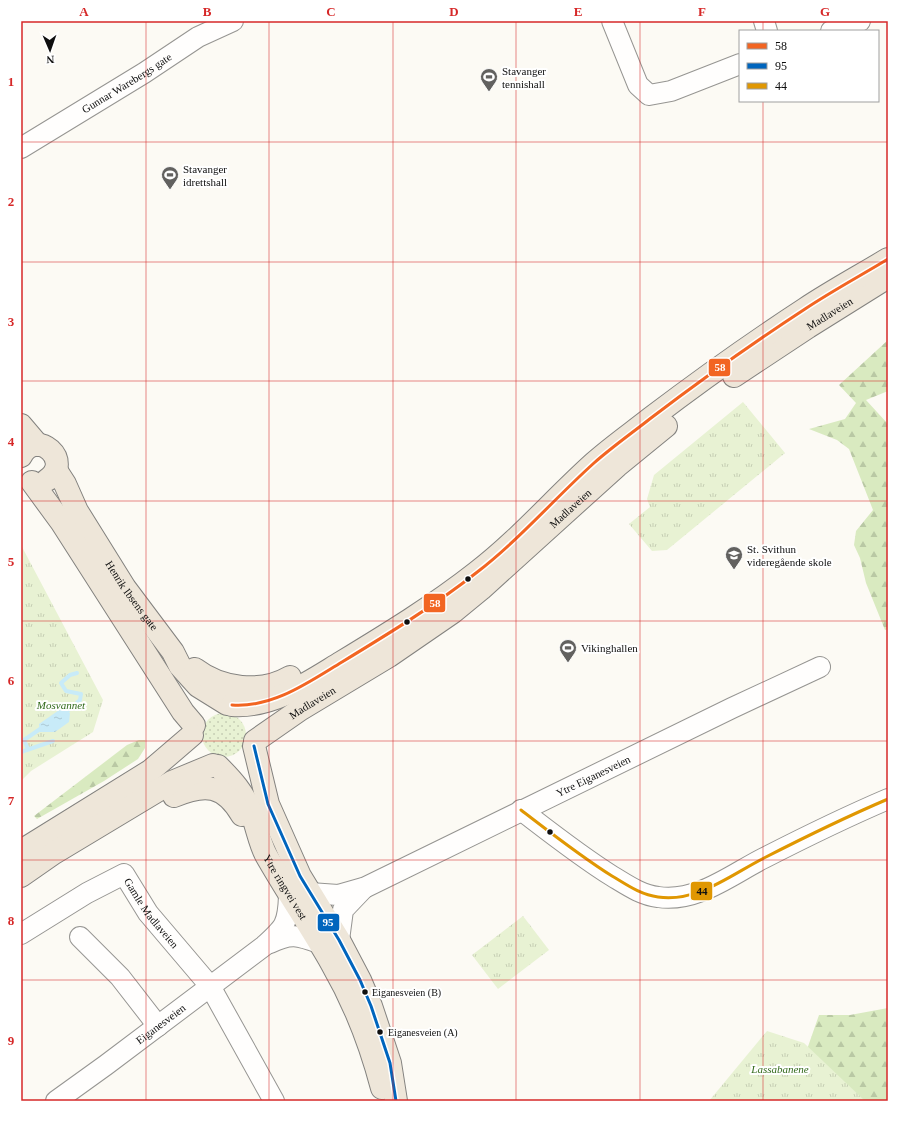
<svg xmlns="http://www.w3.org/2000/svg" width="909" height="1122" viewBox="0 0 909 1122" font-family="'Times New Roman',serif">
	<style>
		.grass { fill: url(#grass-dots) }
		.forest { fill: url(#forest-firs) }
		.park { fill: url(#park-tufts) }
		.water { fill: url(#water-ripples) }
		.lines { fill: none; stroke-linecap: round; stroke-linejoin: round }
		.stream { stroke: #c8ebf8; stroke-width: 4 }
		.minor-casing { stroke: #969592; stroke-width: 22 }
		.major-casing { stroke: #83827f; stroke-width: 24 }
		.minor { stroke: #fffefd; stroke-width: 20 }
		.major { stroke: #eee6d9; stroke-width: 22 }
		.bus-1-casing { stroke: #fff; stroke-width: 6 }
		.bus-2-casing { stroke: #fff; stroke-width: 6 }
		.bus-3-casing { stroke: #fff; stroke-width: 6 }
		.bus-1 { stroke: #f26522; stroke-width: 3 }
		.bus-2 { stroke: #0065bd; stroke-width: 3 }
		.bus-3 { stroke: #e09702; stroke-width: 3 }
		.grid { fill: none; stroke: #d62828; stroke-width: 1; stroke-opacity: 0.55 }
		.bus-dot { fill: #0f0f0f; stroke: #fff; stroke-width: 1.5 }
		.labels { text-anchor: middle; dominant-baseline: central; stroke-width: 4; stroke-linejoin: round; paint-order: stroke }
		.bus-label { font-size: 10px; fill: #0f0f0f; stroke: #fff; text-anchor: start }
		.poi-label { font-size: 11px; fill: #0f0f0f; stroke: #fff; text-anchor: start }
		.street-label { font-size: 11px; fill: #0f0f0f; stroke: #fff }
		.park-label { font-size: 11px; font-style: italic; fill: #326a1b; stroke: #fff }
		.line-badge { stroke: #fff; stroke-width: 1.5 }
		.badge-label { font-size: 11px; text-anchor: middle; font-weight: bold; fill: #fff }
		.pale-badge-label { font-size: 11px; text-anchor: middle; font-weight: bold; fill: #111 }
		.neatline { fill: none; stroke: #d62828; stroke-width: 1.5 }
		.grid-label { font-size: 13px; text-anchor: middle; font-weight: bold; fill: #d62828 }
	</style>
	<defs>
		<pattern id="grass-dots" width="8" height="8" patternUnits="userSpaceOnUse"><rect width="8" height="8" fill="#e8f2d3"/><path d="M2 2h.1M6 6h.1" fill="none" stroke="#c6ceb4" stroke-width="1.8" stroke-linecap="round"/></pattern>
		<pattern id="forest-firs" width="22" height="20" patternUnits="userSpaceOnUse"><rect width="22" height="20" fill="#d9eac0"/><path d="M5 1l3.5 6h-7zM16 11l3.5 6h-7z" fill="#b9c8a4"/></pattern>
		<pattern id="park-tufts" width="24" height="20" patternUnits="userSpaceOnUse"><rect width="24" height="20" fill="#e8f2d3"/><path d="M3 7l-1-3M5 7V3M7 7l1-3M15 17l-1-3M17 17v-4M19 17l1-3" fill="none" stroke="#c6ceb4"/></pattern>
		<pattern id="water-ripples" width="26" height="14" patternUnits="userSpaceOnUse"><rect width="26" height="14" fill="#c8ebf8"/><path d="M2 4q2-2 4 0t4 0M15 11q2-2 4 0t4 0" fill="none" stroke="#abc8d3"/></pattern>
	</defs>
	<rect width="100%" height="100%" fill="#fcfaf4"/>
	<circle class="grass" cx="224" cy="735" r="22"/>
	<g class="forest">
		<path d="M 888,340 L 888,391 L 866,400 L 888,424 L 888,629 L 885,630 L 866,583 L 860,558 L 854,545 L 856,531 L 873,510 L 849,449 L 837,440 L 809,429 L 845,419 L 856,403 L 839,385 Z"/>
		<path d="M 139,740 L 145,740 L 145,748 L 138,759 L 104,781 L 37,819 L 34,816 L 127,745 Z"/>
		<path d="M 888,1008 L 888,1101 L 853,1101 L 804,1058 L 819,1015 L 850,1015 Z"/>
	</g>
	<g class="park">
		<path d="M 743,402 L 785,453 L 667,550 L 652,551 L 629,524 L 650,507 L 647,499 L 654,475 Z"/>
		<path d="M 21,545 L 103,700 L 93,732 L 31,771 L 21,781 Z"/>
		<path d="M 523,916 L 549,950 L 498,989 L 472,955 Z"/>
		<path d="M 767,1031 L 804,1043 L 865,1101 L 709,1101 Z"/>
	</g>
	<path class="water" d="M 62,708 L 70,713 L 69,722 L 55,732 L 40,732 L 39,724 Z"/>
	<g class="lines">
		<g class="stream">
			<path d="M 64,714 L 80,700 L 81,694 L 66,691 L 61,683 L 70,675 L 77,673"/>
			<path d="M 28,749 L 24,740 L 43,727"/>
			<path d="M 21,752 L 53,741"/>
		</g>
		<defs>
			<g id="minor">
				<path d="M 612,21 L 638,85 L 649,95 L 671,91 L 740,64"/>
				<path d="M 764,21 L 767,31"/>
				<path d="M 831,31 L 860,21"/>
				<path id="s1" d="M 21,148 L 144,73 L 198,37 L 233,21"/>
				<path d="M 521,810 C 551,833 580,856 612,876 C 627,885 641,895 658,897 C 697,903 732,874 764,858 C 805,837 846,817 888,799"/>
				<path id="s2" d="M 310,893 L 338,895 L 366,887 L 732,708 L 820,667"/>
				<path id="s3" d="M 21,934 L 87,893 L 124,874 L 148,913 L 210,986 L 274,1101"/>
				<path d="M 80,937 L 120,977 L 158,1026"/>
				<path d="M 339,940 L 343,910 L 364,888"/>
				<path d="M 270,943 C 291,933 297,935 319,943"/>
				<path id="s4" d="M 56,1101 L 106,1065 L 264,946 C 285,927 288,924 289,896"/>
			</g>
			<g id="major">
				<path id="s5" d="M 734,376 L 808,327 L 888,277"/>
				<path d="M 21,425 L 38,445"/>
				<path d="M 21,456 C 36,427 75,461 47,480"/>
				<path id="s6" d="M 56,470 L 65,484 L 77,511 L 125,588 L 173,652 L 180,666 L 198,686 L 227,704"/>
				<path d="M 32,482 L 62,523 L 183,712 L 194,725"/>
				<path d="M 195,669 C 221,689 261,694 290,677"/>
				<path d="M 232,705 C 273,708 309,682 342,662 C 388,634 434,606 476,573 C 519,540 554,499 594,463 C 612,447 632,433 651,418 C 701,380 753,343 805,309 C 832,291 860,276 888,259"/>
				<path id="s7" d="M 255,741 L 301,709 L 389,656 L 453,612 L 481,589 L 617,466 L 666,426"/>
				<path d="M 254,746 L 268,804 L 300,876 L 339,940 L 360,980 L 371,1006 L 390,1063 L 396,1101"/>
				<path id="s8" d="M 218,766 C 232,780 244,793 251,812 C 257,826 259,842 266,855 C 287,892 311,927 332,964 C 354,1002 371,1046 382,1088"/>
				<path d="M 174,796 C 205,783 224,784 242,815"/>
				<path d="M 21,851 L 150,771 L 192,735"/>
				<path d="M 21,876 L 54,853 L 172,782 L 213,765"/>
			</g>
		</defs>
		<use href="#minor" class="minor-casing"/>
		<use href="#major" class="major-casing"/>
		<use href="#minor" class="minor"/>
		<use href="#major" class="major"/>
		<defs>
			<path id="bus-1" d="M 232,705 C 273,708 309,682 342,662 C 388,634 434,606 476,573 C 519,540 554,499 594,463 C 612,447 632,433 651,418 C 701,380 753,343 805,309 C 832,291 860,276 888,259"/>
			<path id="bus-2" d="M 254,746 L 268,804 L 300,876 L 339,940 L 360,980 L 371,1006 L 390,1063 L 396,1101"/>
			<path id="bus-3" d="M 521,810 C 551,833 580,856 612,876 C 627,885 641,895 658,897 C 697,903 732,874 764,858 C 805,837 846,817 888,799"/>
		</defs>
		<use href="#bus-1" class="bus-1-casing"/>
		<use href="#bus-2" class="bus-2-casing"/>
		<use href="#bus-3" class="bus-3-casing"/>
		<use href="#bus-1" class="bus-1"/>
		<use href="#bus-2" class="bus-2"/>
		<use href="#bus-3" class="bus-3"/>
	</g>
	<path class="grid" d="M 146,21 L 146,1101M 269,21 L 269,1101M 393,21 L 393,1101M 516,21 L 516,1101M 640,21 L 640,1101M 763,21 L 763,31M 763,101 L 763,1101M 21,142 L 888,142M 21,262 L 888,262M 21,381 L 888,381M 21,501 L 888,501M 21,621 L 888,621M 21,741 L 888,741M 21,860 L 888,860M 21,980 L 888,980"/>
	<defs>
		<symbol id="stadium-pin" viewBox="-11 -11 22 30"><path d="M0 17L-7.5 6A9.5 9.5 0 1 1 7.5 6Z" fill="#62615f" stroke="#fff"/><path d="M0-5a6.5 5 0 1 0 0 10a6.5 5 0 1 0 0-10ZM-3.5-1.8h7v3.6h-7Z" fill="#fff"/></symbol>
		<symbol id="school-pin" viewBox="-11 -11 22 30"><path d="M0 17L-7.5 6A9.5 9.5 0 1 1 7.5 6Z" fill="#62615f" stroke="#fff"/><path d="M0-5L7-2L0 1L-7-2ZM-4 1L0 2.5L4 1V4Q0 6-4 4Z" fill="#fff"/></symbol>
	</defs>
	<g fill-rule="evenodd">
		<use href="#stadium-pin" x="479" y="67" width="20" height="27"/>
		<use href="#stadium-pin" x="160" y="165" width="20" height="27"/>
		<use href="#school-pin" x="724" y="545" width="20" height="27"/>
		<use href="#stadium-pin" x="558" y="638" width="20" height="27"/>
	</g>
	<g class="bus-dot">
		<circle cx="468" cy="579" r="3.5"/>
		<circle cx="407" cy="622" r="3.5"/>
		<circle cx="550" cy="832" r="3.5"/>
		<circle cx="365" cy="992" r="3.5"/>
		<circle cx="380" cy="1032" r="3.5"/>
	</g>
	<g class="labels">
		<g class="bus-label">
			<text x="372" y="992">Eiganesveien (B)</text>
			<text x="388" y="1032">Eiganesveien (A)</text>
		</g>
		<g class="poi-label">
			<text x="502" y="71">Stavanger<tspan x="502" dy="13">tennishall</tspan></text>
			<text x="183" y="169">Stavanger<tspan x="183" dy="13">idrettshall</tspan></text>
			<text x="747" y="549">St. Svithun<tspan x="747" dy="13">videregående skole</tspan></text>
			<text x="581" y="648">Vikinghallen</text>
		</g>
		<g class="street-label">
			<text stroke="none"><textPath href="#s1" startOffset="124">Gunnar Warebergs gate</textPath></text>
			<text stroke="none"><textPath href="#s5" startOffset="114">Madlaveien</textPath></text>
			<text stroke="none"><textPath href="#s7" startOffset="393">Madlaveien</textPath></text>
			<text stroke="none"><textPath href="#s6" startOffset="147">Henrik Ibsens gate</textPath></text>
			<text stroke="none"><textPath href="#s7" startOffset="69">Madlaveien</textPath></text>
			<text stroke="none"><textPath href="#s2" startOffset="310">Ytre Eiganesveien</textPath></text>
			<text stroke="none"><textPath href="#s8" startOffset="140">Ytre ringvei vest</textPath></text>
			<text stroke="none"><textPath href="#s3" startOffset="167">Gamle Madlaveien</textPath></text>
			<text stroke="none"><textPath href="#s4" startOffset="130">Eiganesveien</textPath></text>
		</g>
		<g class="park-label">
			<text x="61" y="705">Mosvannet</text>
			<text x="780" y="1069">Lassabanene</text>
		</g>
	</g>
	<g class="line-badge">
		<rect x="708" y="358" width="23" height="19" rx="4" fill="#f26522"/>
		<rect x="423" y="593" width="23" height="20" rx="4" fill="#f26522"/>
		<rect x="690" y="881" width="23" height="20" rx="4" fill="#e09702"/>
		<rect x="317" y="913" width="23" height="19" rx="4" fill="#0065bd"/>
	</g>
	<g class="badge-label">
		<text x="720" y="371">58</text>
		<text x="435" y="607">58</text>
		<text x="328" y="926">95</text>
	</g>
	<g class="pale-badge-label">
		<text x="702" y="895">44</text>
	</g>
	<rect width="909" height="1122" fill="none" stroke="#ffffff" stroke-width="44"/>
	<rect x="739" y="30" width="140" height="72" fill="#ffffff" stroke="#9f9f9f"/>
	<rect x="747" y="43" width="20" height="6" fill="#f26522" stroke="#9f9f9f"/>
	<text x="775" y="50" font-size="12" fill="#0f0f0f">58</text>
	<rect x="747" y="63" width="20" height="6" fill="#0065bd" stroke="#9f9f9f"/>
	<text x="775" y="70" font-size="12" fill="#0f0f0f">95</text>
	<rect x="747" y="83" width="20" height="6" fill="#e09702" stroke="#9f9f9f"/>
	<text x="775" y="90" font-size="12" fill="#0f0f0f">44</text>
	<g transform="translate(50 50) rotate(178)" stroke="#ffffff" stroke-width="3" paint-order="stroke">
	<path d="M0-3L7 15L0 10L-7 15Z" fill="#0f0f0f"/>
	<text y="-6" font-size="11" font-weight="bold" text-anchor="middle" fill="#0f0f0f">N</text>
	</g>
	<rect x="22" y="22" width="865" height="1078" class="neatline"/>
	<g class="grid-label">
		<text x="84" y="16">A</text>
		<text x="207" y="16">B</text>
		<text x="331" y="16">C</text>
		<text x="454" y="16">D</text>
		<text x="578" y="16">E</text>
		<text x="702" y="16">F</text>
		<text x="825" y="16">G</text>
		<text x="11" y="86">1</text>
		<text x="11" y="206">2</text>
		<text x="11" y="326">3</text>
		<text x="11" y="446">4</text>
		<text x="11" y="566">5</text>
		<text x="11" y="685">6</text>
		<text x="11" y="805">7</text>
		<text x="11" y="925">8</text>
		<text x="11" y="1045">9</text>
	</g>
</svg>
